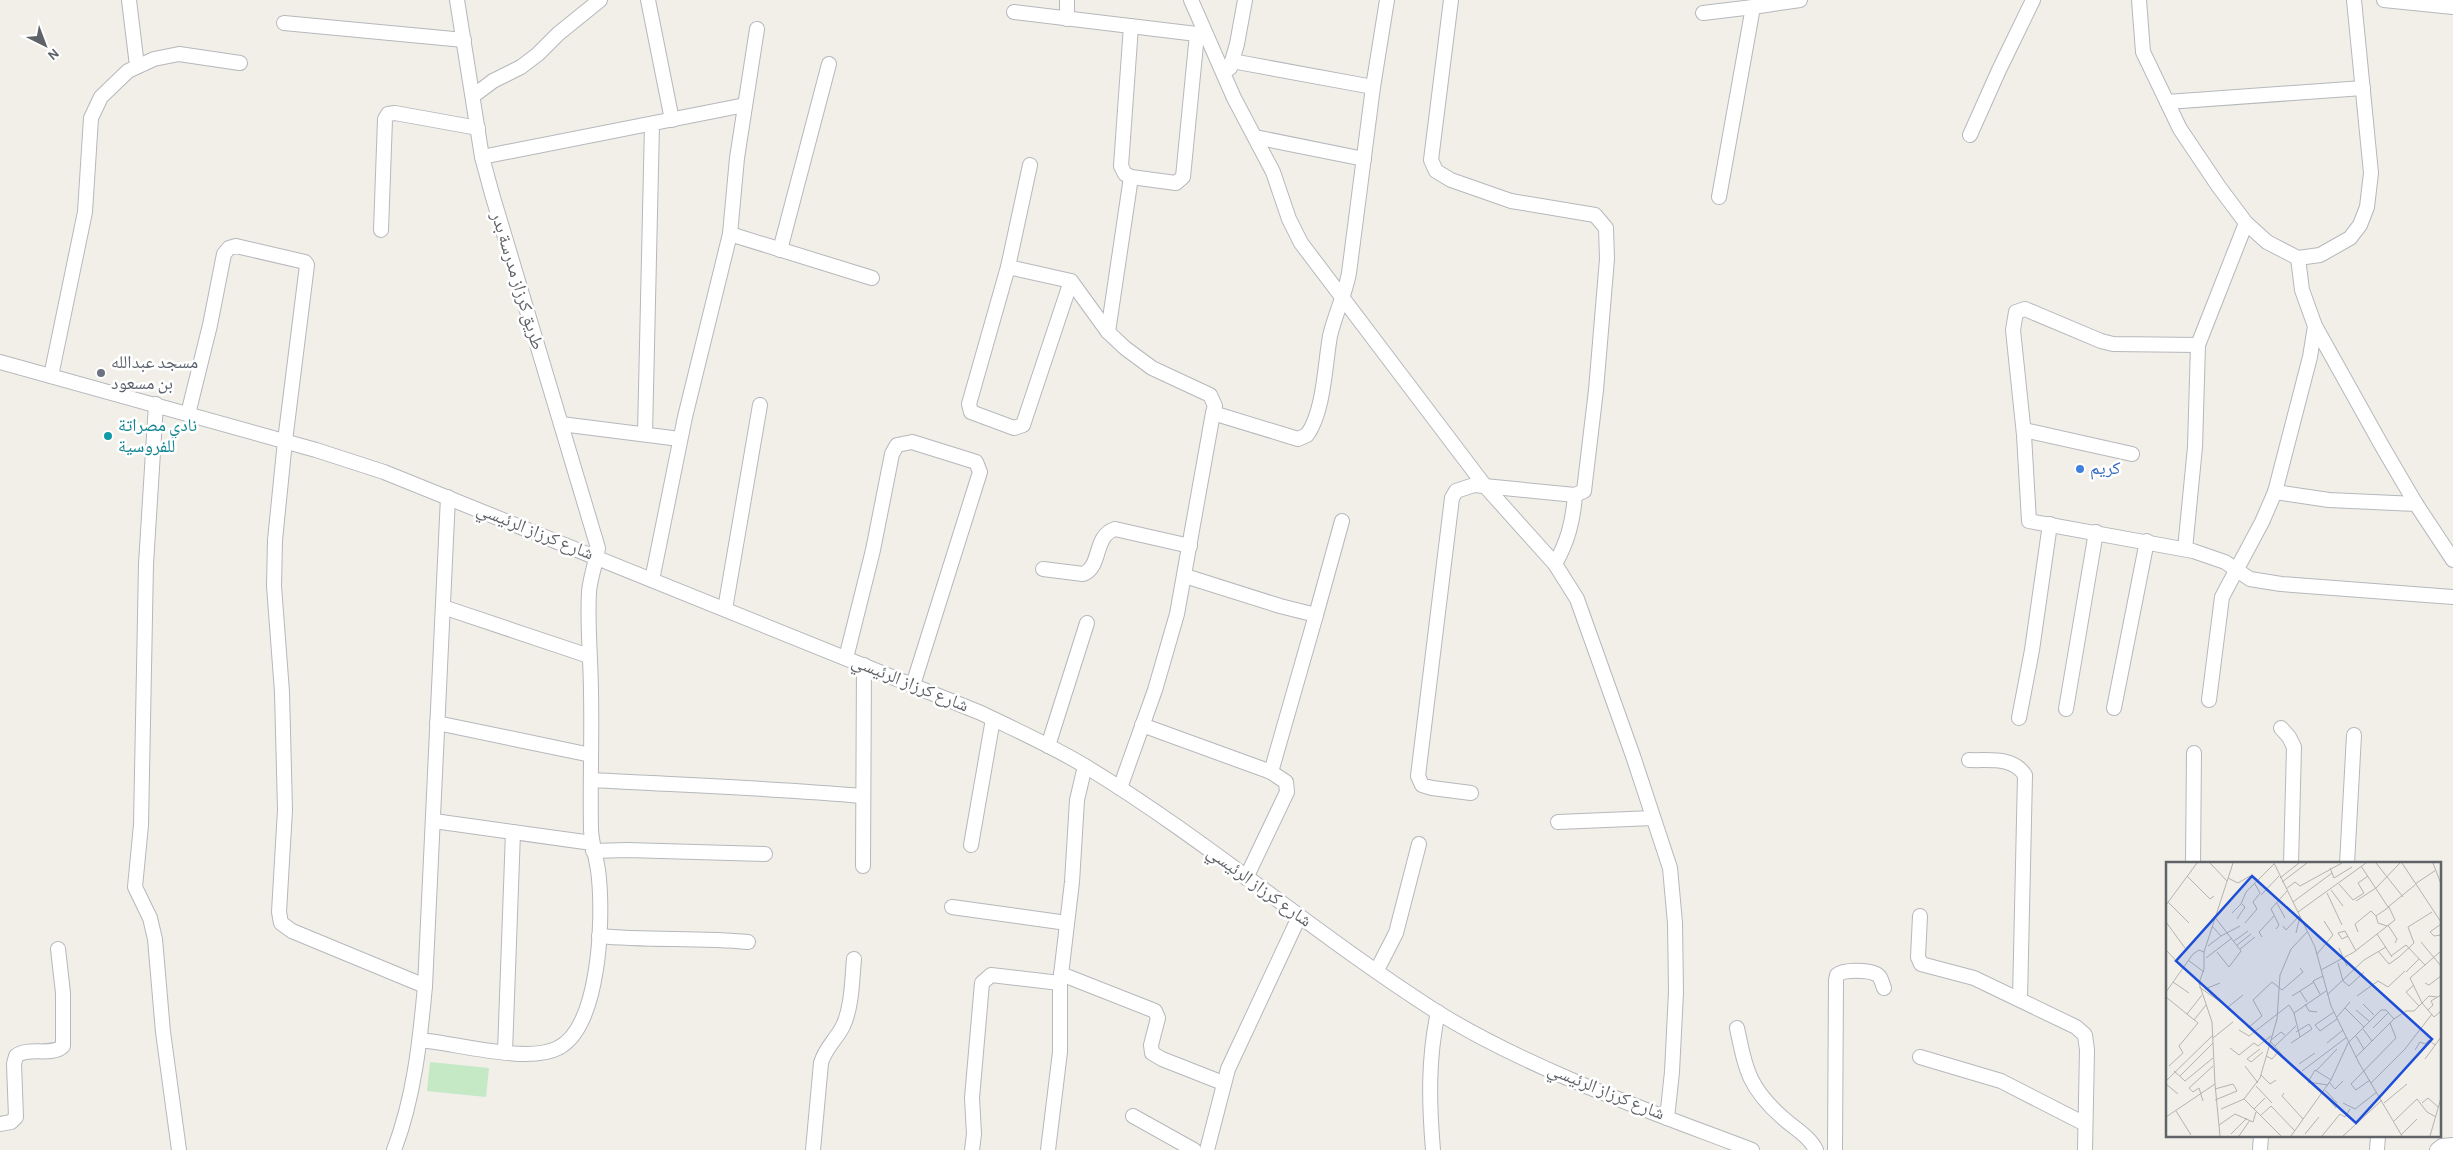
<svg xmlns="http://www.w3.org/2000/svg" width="2453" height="1150" viewBox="0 0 2453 1150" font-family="'Alegreya Sans','Noto Naskh Arabic',sans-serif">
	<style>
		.green { fill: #c5e8c5 }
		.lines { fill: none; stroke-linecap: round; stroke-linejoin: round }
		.minor-casing { stroke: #b5b8bc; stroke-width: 16 }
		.minor { stroke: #fff; stroke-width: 14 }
		.worship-dot { fill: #6b7280; stroke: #fff; stroke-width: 2 }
		.culture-dot { fill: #0f9aa8; stroke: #fff; stroke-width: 2 }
		.shop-dot { fill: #3f7fe0; stroke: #fff; stroke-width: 2 }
		.labels { text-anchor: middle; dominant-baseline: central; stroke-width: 5; stroke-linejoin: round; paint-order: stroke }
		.street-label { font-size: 18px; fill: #5f6368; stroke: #fff }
		.worship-label { font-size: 18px; fill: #5b616d; stroke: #fff; text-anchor: start }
		.culture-label { font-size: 18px; fill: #0d838f; stroke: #fff; text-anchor: start }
		.shop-label { font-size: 18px; fill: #366cbe; stroke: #fff; text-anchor: start }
		.inset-road { fill: none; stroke: #b3b3b1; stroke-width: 1 }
		.view { fill: #1d4ed8; fill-opacity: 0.15; stroke: #1d4ed8; stroke-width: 2.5 }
		.inset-edge { fill: none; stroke: #5f6368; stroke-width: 2.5 }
	</style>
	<rect width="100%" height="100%" fill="#f1efe8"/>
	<path class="green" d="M 430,1062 L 489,1068 L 486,1097 L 427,1091 Z"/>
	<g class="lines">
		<defs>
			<g id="minor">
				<path d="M 129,0 L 137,66"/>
				<path d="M 648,0 L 672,120"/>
				<path d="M 1067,0 L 1067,19"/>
				<path d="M 1191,0 L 1234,98 L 1273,172 L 1289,219 L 1301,243 L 1485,486 L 1555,564 L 1577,599 L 1633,756 L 1670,868 L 1675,923 L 1676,992 L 1672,1072 L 1667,1118"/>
				<path d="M 1451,0 L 1431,160 L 1436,171 L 1451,180 L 1511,201 L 1595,215 L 1606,228 L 1607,259 L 1596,390 L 1584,491 L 1575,495 L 1474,485 L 1456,491 L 1452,498 L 1418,776 L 1422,785 L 1432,788 L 1471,793"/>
				<path d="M 2139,0 L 2143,52 L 2180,129 L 2219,187 L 2246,223 L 2267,242 L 2298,258 L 2320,255 L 2350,238 L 2360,225 L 2367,207 L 2371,173 L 2354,0"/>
				<path d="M 2384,0 L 2453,7"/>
				<path d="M 1014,12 L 1205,35"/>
				<path d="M 1703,13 L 1753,7"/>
				<path d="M 284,23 L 464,40"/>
				<path d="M 1131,26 L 1121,166 L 1125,174 L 1131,177 L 1176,183 L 1183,177 L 1197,34"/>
				<path d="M 1232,61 L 1373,87"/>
				<path d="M 1230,68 L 1237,44 L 1245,0"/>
				<path d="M 473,96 L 493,81 L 521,67 L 538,54 L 558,34 L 600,0"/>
				<path d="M 2167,102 L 2363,88"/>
				<path d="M 1970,135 L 1999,70 L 2033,0"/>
				<path d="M 1255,137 L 1364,159"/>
				<path d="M 482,157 L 745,105"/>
				<path d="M 1030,165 L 1008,267 L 969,404 L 971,412 L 1014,428 L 1023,425 L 1071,281"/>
				<path d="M 1719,197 L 1753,7 L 1800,0"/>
				<path d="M 381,230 L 385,119 L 388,114 L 395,113 L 478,128"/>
				<path d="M 730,234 L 872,278"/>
				<path d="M 780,250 L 829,64"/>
				<path d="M 2298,258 L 2302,290 L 2315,326 L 2382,446 L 2416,504 L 2453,560"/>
				<path d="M 1008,267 L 1071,281 L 1108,332 L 1125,348 L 1152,368 L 1210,395 L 1215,406 L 1213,413 L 1298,439 L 1307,435 C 1324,412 1325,364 1330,336 C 1335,314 1345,295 1349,273 L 1373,87 L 1387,0"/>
				<path d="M 1108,332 L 1131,177"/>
				<path d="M 2198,345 L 2113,344 L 2101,341 L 2025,309 L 2016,312 L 2013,330 L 2024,435 L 2029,521 L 2193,551 L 2225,562 L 2250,579 L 2281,584 L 2453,597"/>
				<path d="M 0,362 L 316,450 L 384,472 L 981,713 C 1016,730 1052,746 1085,766 C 1207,840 1316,935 1437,1012 C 1531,1070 1649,1111 1752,1150"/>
				<path d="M 51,376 L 85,212 L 91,118 L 101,97 L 128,71 L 154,59 L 179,54 L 240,63"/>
				<path d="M 156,404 L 146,564 L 141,825 L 135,887 L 150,918 L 155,939 L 163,1032 L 179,1150"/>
				<path d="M 188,414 L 210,325 L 224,254 L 229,248 L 236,246 L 305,262 L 307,265 L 285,441 L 275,540 L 274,586 L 282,692 L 285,810 L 279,912 L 281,923 L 292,931 L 425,986"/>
				<path d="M 561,424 L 680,439"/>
				<path d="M 2024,430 L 2132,454"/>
				<path d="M 645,434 L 652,124"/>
				<path d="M 2275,492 L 2310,357 L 2315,326"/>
				<path d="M 2185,549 L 2195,447 L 2198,345 L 2246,223"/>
				<path d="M 1555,564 C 1568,541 1573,521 1575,495"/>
				<path d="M 1043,569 L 1083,574 C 1102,567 1093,536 1115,529 L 1190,546"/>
				<path d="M 1185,576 L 1280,606 L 1316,615 L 1342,521"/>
				<path d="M 652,580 L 685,417 L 730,234 L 737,158 L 757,29"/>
				<path d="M 443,607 L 589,656"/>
				<path d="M 725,609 L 760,405"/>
				<path d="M 846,658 L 873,550 L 892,454 L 897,445 L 912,442 L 976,462 L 980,472 L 913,685"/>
				<path d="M 2209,700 L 2222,597 L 2262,522 L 2275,492 L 2329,500 L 2416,504"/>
				<path d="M 2114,708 L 2147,541"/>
				<path d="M 2066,709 L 2096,532"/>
				<path d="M 2019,718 L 2032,650 L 2050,524"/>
				<path d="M 437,723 L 591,755"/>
				<path d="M 1142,725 L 1271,772 L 1286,782 L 1287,792 L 1246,878"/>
				<path d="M 2281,728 L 2289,737 L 2294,747 L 2291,864"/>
				<path d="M 1048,746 L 1087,623"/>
				<path d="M 1969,760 C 1989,761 2012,756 2025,775 L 2020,999"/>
				<path d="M 1271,772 L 1316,615"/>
				<path d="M 592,780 C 682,785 773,788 863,796"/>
				<path d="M 1120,788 L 1155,690 L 1177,614 L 1213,413"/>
				<path d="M 434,821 L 592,843"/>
				<path d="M 1558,822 L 1653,818"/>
				<path d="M 971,845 L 993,719"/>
				<path d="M 593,851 L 627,850 L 765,854"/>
				<path d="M 2193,864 L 2194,753"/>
				<path d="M 2347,864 L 2354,735"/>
				<path d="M 863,866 L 864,665"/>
				<path d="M 952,907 L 1067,923"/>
				<path d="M 1920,916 L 1918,957 L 1921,964 L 1974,978 L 2076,1027 L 2085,1035 L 2087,1050 L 2085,1150"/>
				<path d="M 599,936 C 649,941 698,937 748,942"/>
				<path d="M 1377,970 L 1396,933 L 1419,844"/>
				<path d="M 1061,974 L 1155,1011 L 1158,1018 L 1151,1045 L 1152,1053 L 1162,1059 L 1223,1083"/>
				<path d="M 1737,1028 C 1746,1071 1749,1088 1783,1118 C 1794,1128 1809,1136 1816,1150"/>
				<path d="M 420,1040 C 455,1043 528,1064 558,1048 C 600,1027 603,920 599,879 C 598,862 592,847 591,830 C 590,785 592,740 591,694 C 591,661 587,626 589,592 C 590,578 596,563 598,548 L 492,194 L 482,157 L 457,0"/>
				<path d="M 505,1052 L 513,832"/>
				<path d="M 1920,1057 L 2001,1081 L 2085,1124"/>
				<path d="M 1133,1116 L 1194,1150"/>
				<path d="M 0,1124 L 11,1122 L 16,1117 L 14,1064 L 16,1056 C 29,1046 51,1057 63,1046 L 63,993 L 58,949"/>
				<path d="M 394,1150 C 414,1098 420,1041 425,986 L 448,497"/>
				<path d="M 813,1150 L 821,1063 C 825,1048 836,1040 843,1026 C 852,1007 852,980 854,959"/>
				<path d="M 972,1150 L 974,1134 L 972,1098 L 982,983 L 991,975 L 1060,983"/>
				<path d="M 1048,1150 L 1060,1052 L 1060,983 L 1072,882 L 1077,800 L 1085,766"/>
				<path d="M 1207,1150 L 1228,1069 L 1299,917"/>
				<path d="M 1433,1150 C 1429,1103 1428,1058 1438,1012"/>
				<path d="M 1835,1150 L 1836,980 L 1837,975 C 1844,969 1868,970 1876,974 C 1881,976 1882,983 1884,988"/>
				<path d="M 2260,1150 L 2261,1136"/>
				<path d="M 2377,1150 L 2378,1136"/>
				<path d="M 2437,1150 L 2442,1146 L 2453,1145"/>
			</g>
		</defs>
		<use href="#minor" class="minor-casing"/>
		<use href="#minor" class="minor"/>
	</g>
	<circle class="worship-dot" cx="101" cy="373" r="5"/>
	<circle class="culture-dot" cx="108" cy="436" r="5"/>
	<circle class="shop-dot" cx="2080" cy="469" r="5"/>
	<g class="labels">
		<g class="street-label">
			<text transform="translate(517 281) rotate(73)">طريق كرزاز مدرسة بدر</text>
			<text transform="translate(535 532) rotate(22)">شارع كرزاز الرئيسي</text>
			<text transform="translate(910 684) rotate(22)">شارع كرزاز الرئيسي</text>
			<text transform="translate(1259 887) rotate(36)">شارع كرزاز الرئيسي</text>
			<text transform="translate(1606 1092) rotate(22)">شارع كرزاز الرئيسي</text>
		</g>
		<g class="worship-label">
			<text x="111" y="363">مسجد عبدالله<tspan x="111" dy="21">بن مسعود</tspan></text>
		</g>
		<g class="culture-label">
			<text x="118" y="426">نادي مصراتة<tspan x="118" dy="21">للفروسية</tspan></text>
		</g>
		<g class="shop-label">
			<text x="2090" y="469">كريم</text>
		</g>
	</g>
	<g transform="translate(2166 862)">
		<rect width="275" height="275" fill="#f1efe8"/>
		<path class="inset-road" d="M 44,1 L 61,19M 108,1 L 149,85 L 165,144 L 193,201 L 236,274M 210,1 L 237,35M 236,1 L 275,60M 267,1 L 275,22M 195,4 L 222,45 L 249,23M 164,6 L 168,16 L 186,5M 21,14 L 44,37 L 48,34M 62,16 L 72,21 L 84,14 L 92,19M 114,16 L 133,1M 116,20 L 141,1M 173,22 L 187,38 L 198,31 L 192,21 L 202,14M 249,22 L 270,8M 210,26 L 234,1M 120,27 L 129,20 L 134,24 L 176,1M 165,28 L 177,44M 161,31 L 176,63M 95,33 L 113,14M 190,39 L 210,26M 2,40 L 23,61M 127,40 L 166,11M 111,41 L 119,56M 0,43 L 31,1M 132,50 L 200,1M 66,51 L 75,42 L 80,30 L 108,2M 48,54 L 75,89 L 63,105 L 51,90M 210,54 L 212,61 L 221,64M 71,57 L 79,45 L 76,42M 0,60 L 19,86M 79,61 L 91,47 L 87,40 L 94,31 L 89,22M 275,62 L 264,70 L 268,74 L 275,73M 222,63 L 231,77 L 229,81M 46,64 L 55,74 L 74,64M 117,64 L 120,68 L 134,53M 110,67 L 113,63 L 105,47 L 121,29M 192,70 L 189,62 L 205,49 L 210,54 L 223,45M 130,71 L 134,54M 211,72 L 226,95M 182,74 L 176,77 L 172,71 L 179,69 L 190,89M 96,75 L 93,70 L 108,54M 68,79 L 82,69M 255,80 L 275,104M 71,83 L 85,72M 42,84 L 55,74M 173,86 L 181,104M 74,87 L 89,75M 0,88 L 17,106M 212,89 L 223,102 L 233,95 L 248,81 L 242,65 L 266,50M 38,90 L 67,1M 151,92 L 167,73 L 158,59M 225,94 L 240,83 L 259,103M 40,96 L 66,76M 22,98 L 38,110M 172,101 L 177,119M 155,108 L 188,90 L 229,58 L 223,45M 240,110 L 253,97M 177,119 L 183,124 L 198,110M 7,120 L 23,131M 259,121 L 263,123 L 275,114M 248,123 L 240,130 L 253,144M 33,125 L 62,145 L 77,133M 39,127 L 54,121M 134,129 L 148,120M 0,130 L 27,92 L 33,88 L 38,90 L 38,107 L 33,121 L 46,160 L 49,222M 154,132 L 147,119 L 157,114M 161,133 L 198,98 L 220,85M 126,134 L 134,129 L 141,140M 191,134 L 212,119 L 222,125 L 239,109M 0,135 L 32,161 L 13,184 L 17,191 L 3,204M 256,141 L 268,155 L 275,149M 256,141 L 263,134 L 271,135M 139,142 L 143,149 L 151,150M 197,142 L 208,153M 179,146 L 198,165M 190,148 L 203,159M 262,148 L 267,143 L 265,139 L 275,133M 168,150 L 149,163 L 154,169 L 171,157M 128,151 L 160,129M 21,152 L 36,133M 171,155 L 184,140M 28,158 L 40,143M 82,166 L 96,154 L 87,138 L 106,120 L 116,128 L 137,110 L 134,106M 207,166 L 223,150M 197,167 L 206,179M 73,168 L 83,174 L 123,143 L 128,151 L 134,175M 190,174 L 198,187M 47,176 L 67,160M 104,179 L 115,170 L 119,173M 104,179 L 116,193M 125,181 L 146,167 L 143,162 L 130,170M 161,181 L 177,168M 109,184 L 130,164M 64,186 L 73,193 L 88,181 L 92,184 L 105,174M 94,187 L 81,197 L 85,200 L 97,190M 249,188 L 254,180 L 259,182 L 263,178 L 269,183M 100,194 L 106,197 L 113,189M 190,195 L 228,157 L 240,149 L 248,149 L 256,141 L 244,116 L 275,89M 259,197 L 275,175M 133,202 L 149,191M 79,204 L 92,221M 149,208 L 142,220 L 162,223M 149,208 L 165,218M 8,209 L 19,219 L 47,196M 136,209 L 181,175M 150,209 L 171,187M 95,213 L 104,222 L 110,218M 14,214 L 47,181M 204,218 L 190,228 L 185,222 L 230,176 L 224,161M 0,219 L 47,173M 163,220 L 169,227 L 177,219M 205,221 L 239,187 L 266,152M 0,222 L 12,232M 90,224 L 106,241M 49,227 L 67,222 L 71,229 L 49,238M 159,228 L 171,241M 118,231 L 116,234 L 137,257M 157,231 L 170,246M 37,239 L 33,226 L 27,230 L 23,226 L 47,204M 177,241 L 189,247 L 211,230M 218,241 L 241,222M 256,241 L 262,236 L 272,245M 55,247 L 78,237M 88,247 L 99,236M 10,249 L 25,273M 94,254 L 105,244 L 129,269M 0,255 L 49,222 L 54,274M 228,259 L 251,237 L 261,250 L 270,255M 53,263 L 69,252 L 87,260 L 90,250M 65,272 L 81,256M 139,272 L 153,255M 235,273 L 251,257M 73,274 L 84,258M 115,274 L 78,237 L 94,216 L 111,157 L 114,113 L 125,87 L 142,69M 125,274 L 165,218 L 182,181 L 215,148 L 220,148 L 228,157M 156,274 L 174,252 L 179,255 L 184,247M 177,274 L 216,238M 264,274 L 275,236"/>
		<path class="view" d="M 86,14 L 266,177 L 190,261 L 10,99 Z"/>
		<rect width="275" height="275" class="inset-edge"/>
	</g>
	<g transform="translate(45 45) rotate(138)" stroke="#ffffff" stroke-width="4" paint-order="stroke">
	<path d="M0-4L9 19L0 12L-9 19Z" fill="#5f6368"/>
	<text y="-8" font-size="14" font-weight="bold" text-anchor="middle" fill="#5f6368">N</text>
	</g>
</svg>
